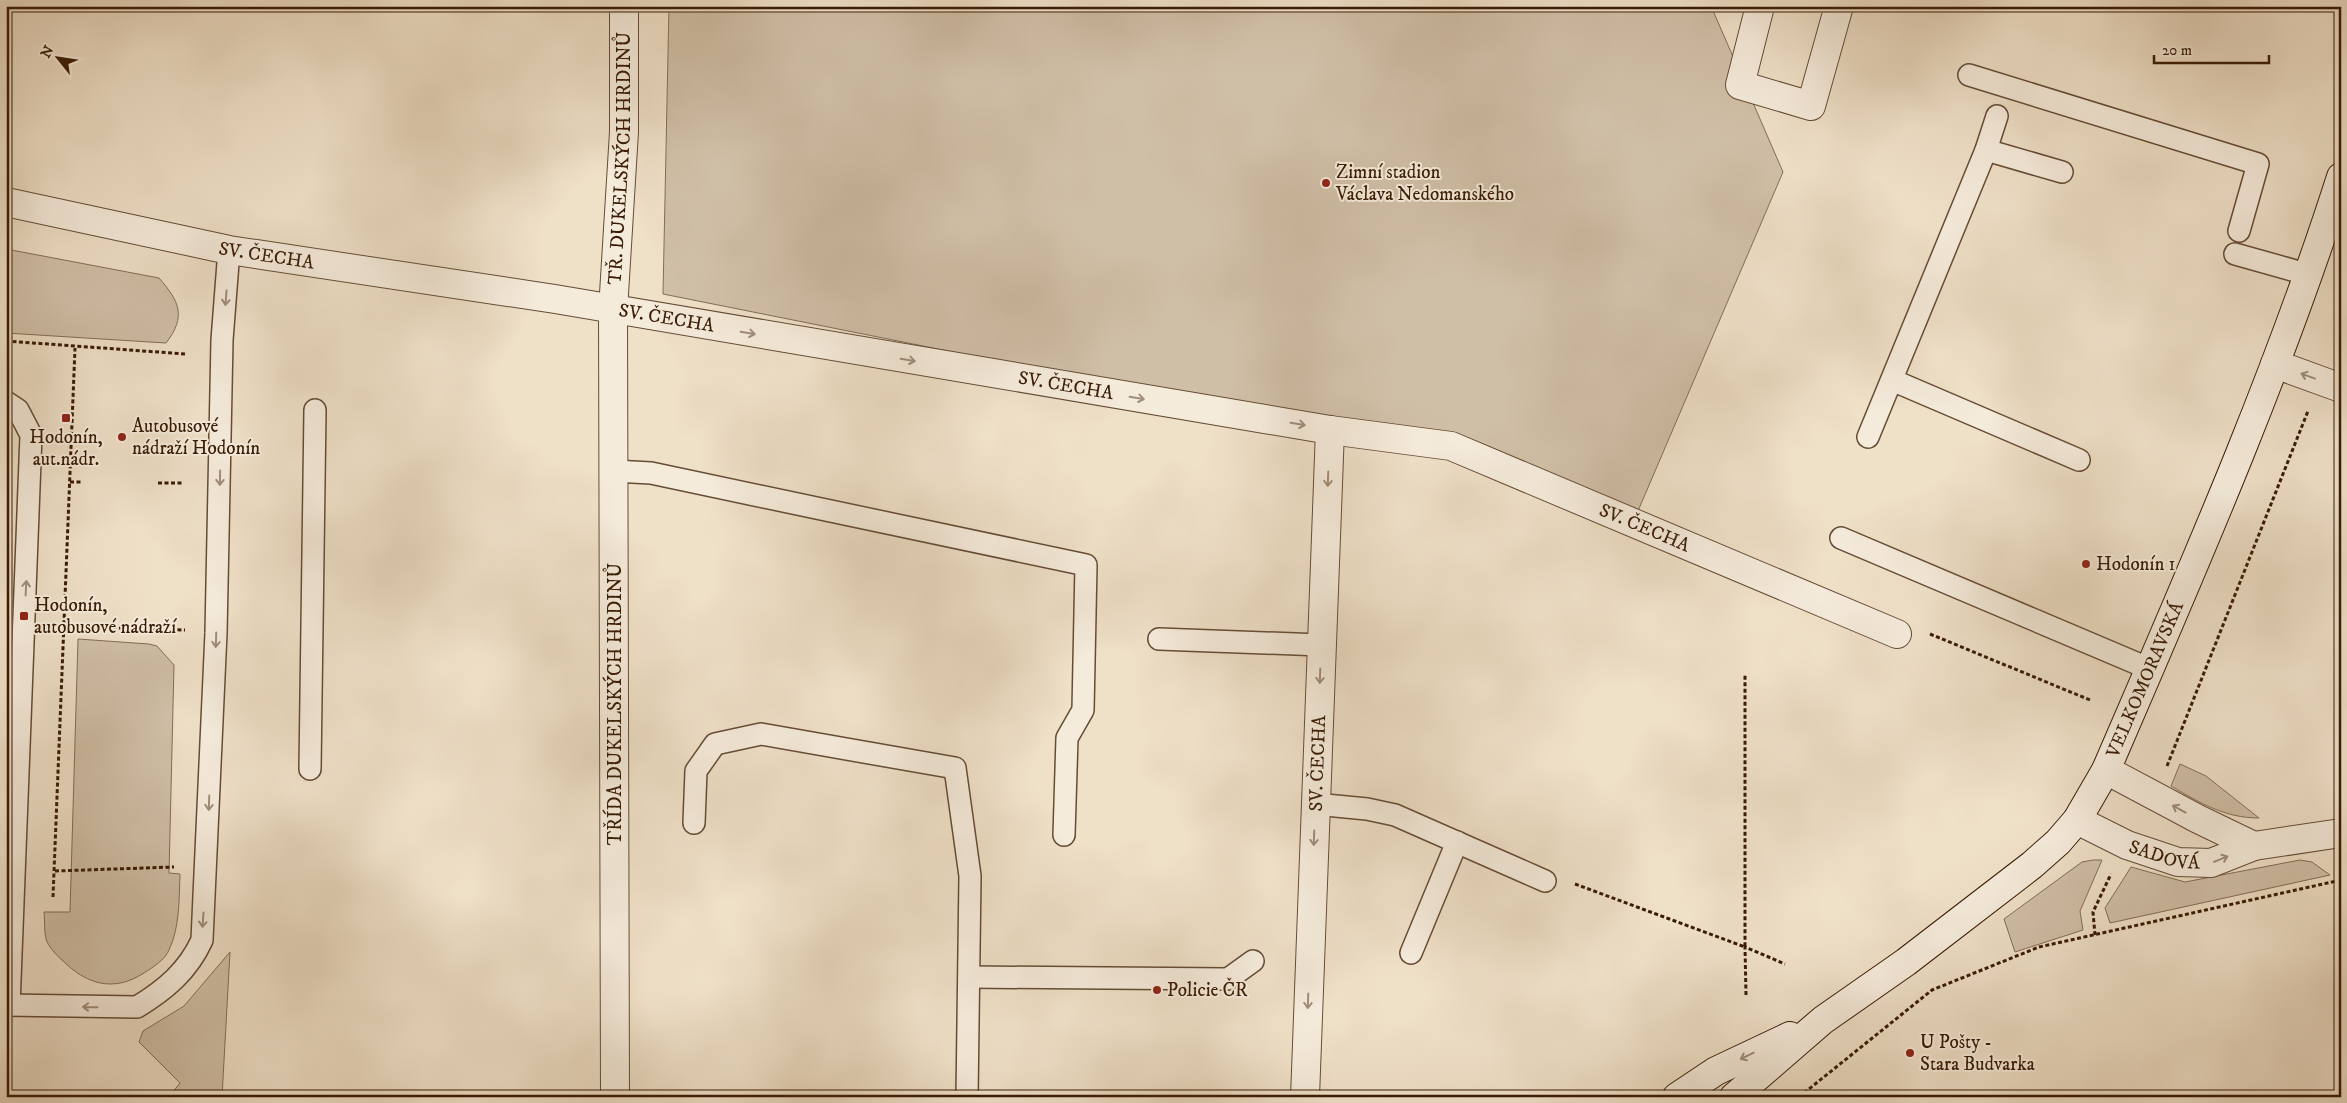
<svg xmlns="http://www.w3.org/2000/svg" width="2347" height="1103" viewBox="0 0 2347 1103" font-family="'IM FELL DW Pica',serif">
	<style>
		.green { fill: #d0bfa7; stroke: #846d56 }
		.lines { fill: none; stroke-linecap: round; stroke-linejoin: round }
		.service-casing { stroke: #664c35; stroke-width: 24 }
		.minor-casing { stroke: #664c35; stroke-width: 30 }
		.secondary-casing { stroke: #391b04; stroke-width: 30 }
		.path { stroke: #391b04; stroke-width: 3; stroke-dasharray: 4 2.5; stroke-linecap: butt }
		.service { stroke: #f5ebdb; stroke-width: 21 }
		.minor { stroke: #f5ebdb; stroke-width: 28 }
		.secondary { stroke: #f5ebdb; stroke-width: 28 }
		.oneway { stroke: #a08d7a }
		.poi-dot { fill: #8f2418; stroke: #f5ebdb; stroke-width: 2 }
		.labels { text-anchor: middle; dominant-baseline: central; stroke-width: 4; stroke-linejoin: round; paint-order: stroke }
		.street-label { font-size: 19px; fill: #391b04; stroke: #f5ebdb }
		.poi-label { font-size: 19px; fill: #391b04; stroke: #f5ebdb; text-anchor: start }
	</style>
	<rect width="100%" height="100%" fill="#efe0c8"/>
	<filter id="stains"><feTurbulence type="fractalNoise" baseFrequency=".004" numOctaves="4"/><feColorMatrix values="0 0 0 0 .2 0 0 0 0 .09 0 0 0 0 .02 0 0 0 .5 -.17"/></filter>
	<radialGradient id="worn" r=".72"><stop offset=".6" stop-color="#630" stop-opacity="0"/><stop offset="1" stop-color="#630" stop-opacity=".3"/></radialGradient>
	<g class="green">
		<path d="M 669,6 L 1711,6 L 1783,172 L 1635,518 L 1453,438 L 1233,408 L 663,294 Z"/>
		<path d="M 6,249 L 159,278 C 179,301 187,316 166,343 L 6,333 Z"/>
		<path d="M 78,639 L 149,644 L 157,646 L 174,665 L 169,873 L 180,874 C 179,898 180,927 169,950 C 165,960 153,967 144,973 C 113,993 86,984 62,960 C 56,955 48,946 46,939 C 44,931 45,920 44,912 L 70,912 Z"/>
		<path d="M 2180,764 L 2206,776 L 2259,818 C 2225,818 2200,803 2171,786 Z"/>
		<path d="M 2093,860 L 2102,860 L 2080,911 L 2083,930 L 2015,952 L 2004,919 L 2082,862 Z"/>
		<path d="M 2300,860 L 2312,862 L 2330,875 L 2110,923 L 2105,908 L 2131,867 L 2185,882 Z"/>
		<path d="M 230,952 L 222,1097 L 169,1097 L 180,1083 L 139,1042 L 143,1031 L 184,1006 Z"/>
	</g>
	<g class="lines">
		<defs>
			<g id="service">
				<path d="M 1969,75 L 2258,164 L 2239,231"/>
				<path d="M 1986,150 L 2062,172"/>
				<path d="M 2235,254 L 2310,275"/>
				<path d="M 1892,380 L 2079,460"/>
				<path d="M 6,402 L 18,410 L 31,435 L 9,1006"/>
				<path d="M 1868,437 L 1986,150 L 1997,116"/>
				<path d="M 614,471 L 651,473 L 1086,565 L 1083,710 L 1067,738 L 1064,835"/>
				<path d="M 1841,538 L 2150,669"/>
				<path d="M 1159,639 L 1321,645"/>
				<path d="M 310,769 L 315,410"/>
				<path d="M 1315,804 L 1367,809 L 1395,815 L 1545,881"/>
				<path d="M 694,823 L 696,771 L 715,744 L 761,734 L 955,768 L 970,876 L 967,1097"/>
				<path d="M 1411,953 L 1457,842"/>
				<path d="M 969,977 L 1228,979 L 1253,961"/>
				<path d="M 6,1005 L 137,1007 C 165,990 188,971 202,940 L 216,633 L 222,340 L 229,250"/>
			</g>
			<g id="minor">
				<path d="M 1760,6 L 1740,85 L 1811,106 L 1839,6"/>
				<path id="s1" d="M 6,202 L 229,250 L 555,299 L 1330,430 L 1451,446 L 1897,634"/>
				<path d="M 2275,364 L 2341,388"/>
				<path d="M 2106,770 L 2198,819 L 2254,846"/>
				<path id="s2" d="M 2077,820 L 2127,845 L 2178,862 L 2211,863 L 2254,846 L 2341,833"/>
				<path id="s3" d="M 615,1097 L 613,310 L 624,132 L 624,6"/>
				<path id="s4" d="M 1305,1097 L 1330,430"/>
			</g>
			<g id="secondary">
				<path d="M 1677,1097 L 1716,1071 L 1790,1036"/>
				<path id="s5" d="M 1734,1097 L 1823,1020 L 1906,962 L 2032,865 L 2058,842 L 2077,820 L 2106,770 C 2190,575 2276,380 2341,177"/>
			</g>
		</defs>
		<use href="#service" class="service-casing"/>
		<use href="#minor" class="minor-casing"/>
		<use href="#secondary" class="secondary-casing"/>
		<g class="path">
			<path d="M 6,341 L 185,354"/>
			<path d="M 70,482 L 83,482"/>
			<path d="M 158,483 L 184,483"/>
			<path d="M 54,626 L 185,630"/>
			<path d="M 1930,634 L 2090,700"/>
			<path d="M 2167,766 L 2308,411"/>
			<path d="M 55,871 L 174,867"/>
			<path d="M 1575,884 L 1745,947 L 1745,675"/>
			<path d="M 53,897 L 75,348"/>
			<path d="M 2095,935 L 2093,912 L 2111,874"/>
			<path d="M 1746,995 L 1745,947 L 1785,964"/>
			<path d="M 1799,1097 L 1932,990 L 2039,947 L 2341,880"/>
		</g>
		<use href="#service" class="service"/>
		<use href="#minor" class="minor"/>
		<use href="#secondary" class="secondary"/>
	</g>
	<defs><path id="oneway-shaft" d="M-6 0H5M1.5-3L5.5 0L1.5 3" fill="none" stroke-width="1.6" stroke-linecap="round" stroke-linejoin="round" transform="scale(1.25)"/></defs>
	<g class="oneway">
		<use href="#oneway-shaft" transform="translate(226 298) rotate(94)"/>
		<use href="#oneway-shaft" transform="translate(748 333) rotate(9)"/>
		<use href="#oneway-shaft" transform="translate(908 360) rotate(9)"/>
		<use href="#oneway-shaft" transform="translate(2308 376) rotate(-160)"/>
		<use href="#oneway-shaft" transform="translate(1137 398) rotate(9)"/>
		<use href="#oneway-shaft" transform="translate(1298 424) rotate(9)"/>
		<use href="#oneway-shaft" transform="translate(220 478) rotate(91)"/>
		<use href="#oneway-shaft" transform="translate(1328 479) rotate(92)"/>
		<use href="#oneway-shaft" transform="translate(26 588) rotate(-87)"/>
		<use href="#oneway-shaft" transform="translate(216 640) rotate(92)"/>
		<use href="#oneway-shaft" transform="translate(1320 676) rotate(92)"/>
		<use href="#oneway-shaft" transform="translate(209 803) rotate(92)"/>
		<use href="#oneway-shaft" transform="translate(2179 809) rotate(-151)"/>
		<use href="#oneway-shaft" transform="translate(1314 838) rotate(92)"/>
		<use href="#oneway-shaft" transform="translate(2221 859) rotate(-22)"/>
		<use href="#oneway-shaft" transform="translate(203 920) rotate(94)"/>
		<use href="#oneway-shaft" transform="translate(1308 1001) rotate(92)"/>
		<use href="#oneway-shaft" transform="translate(90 1007) rotate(-179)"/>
		<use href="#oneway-shaft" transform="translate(1747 1056) rotate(154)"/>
	</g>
	<g class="poi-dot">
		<circle cx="1326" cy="183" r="5"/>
		<rect x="61" y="413" width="10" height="10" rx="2.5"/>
		<circle cx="122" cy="437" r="5"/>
		<circle cx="2086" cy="564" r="5"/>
		<rect x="19" y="611" width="10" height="10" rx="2.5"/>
		<circle cx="1157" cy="990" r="5"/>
		<circle cx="1910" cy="1053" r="5"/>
	</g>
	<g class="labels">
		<g class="street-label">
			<text stroke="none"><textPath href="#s3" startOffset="939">TŘ. DUKELSKÝCH HRDINŮ</textPath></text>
			<text stroke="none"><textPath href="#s1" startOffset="266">SV. ČECHA</textPath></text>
			<text stroke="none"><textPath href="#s1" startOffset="671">SV. ČECHA</textPath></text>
			<text stroke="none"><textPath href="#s1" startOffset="1076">SV. ČECHA</textPath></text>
			<text stroke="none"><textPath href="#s1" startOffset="1676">SV. ČECHA</textPath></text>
			<text stroke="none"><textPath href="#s5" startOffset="598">VELKOMORAVSKÁ</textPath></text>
			<text transform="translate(615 704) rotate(-90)">TŘÍDA DUKELSKÝCH HRDINŮ</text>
			<text stroke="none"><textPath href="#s4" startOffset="334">SV. ČECHA</textPath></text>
			<text stroke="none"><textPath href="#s2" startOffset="95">SADOVÁ</textPath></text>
		</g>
		<g class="poi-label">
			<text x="1336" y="172">Zimní stadion<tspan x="1336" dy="22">Václava Nedomanského</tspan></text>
			<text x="132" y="426">Autobusové<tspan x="132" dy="22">nádraží Hodonín</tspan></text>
			<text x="66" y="437" text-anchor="middle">Hodonín,<tspan x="66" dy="22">aut.nádr.</tspan></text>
			<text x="2096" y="564">Hodonín 1</text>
			<text x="34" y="605">Hodonín,<tspan x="34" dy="22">autobusové nádraží</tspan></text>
			<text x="1167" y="990">Policie ČR</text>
			<text x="1920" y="1042">U Pošty -<tspan x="1920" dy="22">Stara Budvarka</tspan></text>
		</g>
	</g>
	<rect width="2347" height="1103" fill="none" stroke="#efe0c8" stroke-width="25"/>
	<rect x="8" y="8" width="2332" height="1088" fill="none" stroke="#391b04" stroke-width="2.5"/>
	<rect x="12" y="12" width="2322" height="1078" fill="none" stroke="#391b04"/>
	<g transform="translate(58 58) rotate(300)" stroke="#f5ebdb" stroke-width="4" paint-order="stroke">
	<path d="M0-4L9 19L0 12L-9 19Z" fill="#391b04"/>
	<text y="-8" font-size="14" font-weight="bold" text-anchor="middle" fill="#391b04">N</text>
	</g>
	<path d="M2154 55v8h115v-8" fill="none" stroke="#391b04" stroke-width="2.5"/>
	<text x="2162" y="55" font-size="15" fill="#391b04" stroke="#f5ebdb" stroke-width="4" paint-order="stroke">20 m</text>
	<rect width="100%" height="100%" filter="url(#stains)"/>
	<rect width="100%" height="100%" fill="url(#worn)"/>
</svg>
